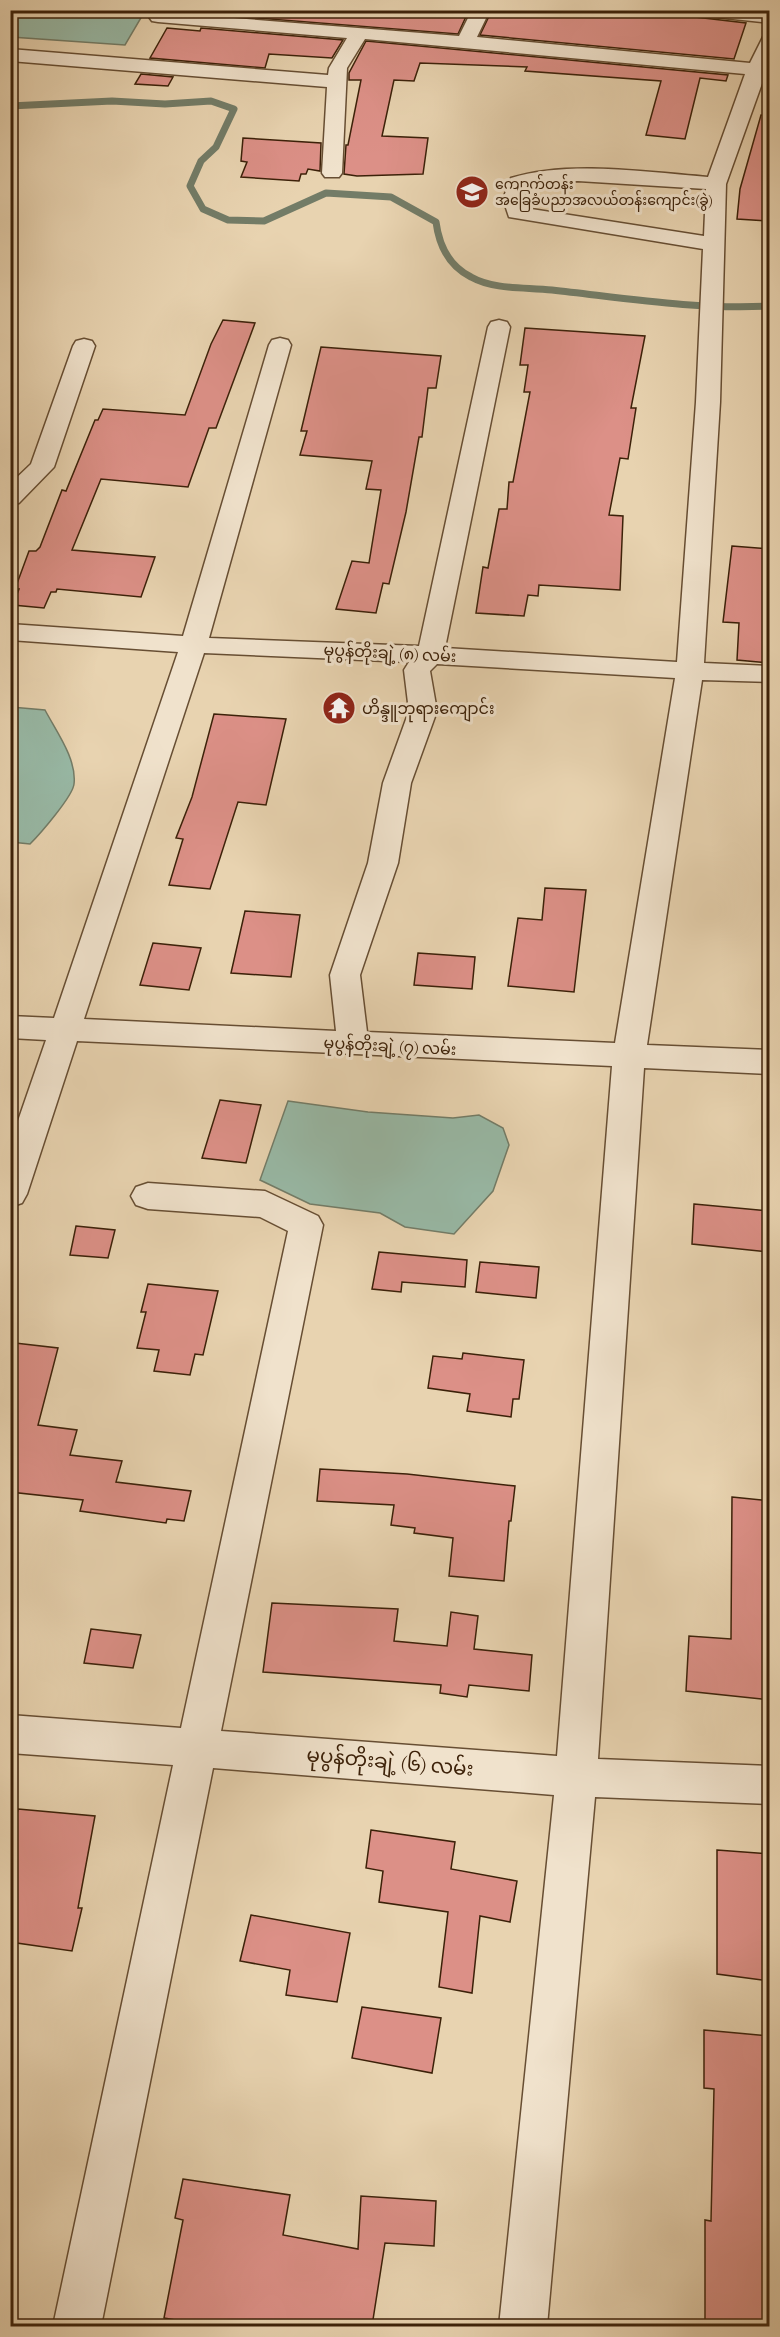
<svg xmlns="http://www.w3.org/2000/svg" width="780" height="2337" viewBox="0 0 780 2337" font-family="'IM FELL French Canon','Noto Sans Myanmar',serif">
	<style>
		.water { fill: #98b9a6; stroke: #737c67; stroke-width: 1.5 }
		.lines { fill: none; stroke-linecap: round; stroke-linejoin: round }
		.stream { stroke: #737c67; stroke-width: 7 }
		.building { fill: #dc9087; stroke: #3c2109; stroke-width: 1.5 }
		.minor-casing { stroke: #674e33; stroke-width: 3 }
		.minor { fill: #f0e2cc; fill-rule: evenodd }
		.labels { text-anchor: middle; dominant-baseline: central; stroke-width: 6; stroke-linejoin: round; paint-order: stroke }
		.far-poi-label { font-size: 14px; fill: #3c2109; stroke: #f0e2cc; text-anchor: start }
		.street-label { font-size: 16px; fill: #3c2109; stroke: #f0e2cc }
		.poi-label { font-size: 16px; fill: #3c2109; stroke: #f0e2cc; text-anchor: start }
		.near-street-label { font-size: 20px; fill: #3c2109; stroke: #f0e2cc }
	</style>
	<rect width="100%" height="100%" fill="#e8d3b0"/>
	<filter id="stains"><feTurbulence type="fractalNoise" baseFrequency=".00333" numOctaves="4"/><feColorMatrix values="0 0 0 0 .2 0 0 0 0 .09 0 0 0 0 .02 0 0 0 .5 -.17"/></filter>
	<radialGradient id="worn" r=".72"><stop offset=".6" stop-color="#630" stop-opacity="0"/><stop offset="1" stop-color="#630" stop-opacity=".3"/></radialGradient>
	<g class="water">
		<path d="M 10,11 L 11,10 L 145,11 L 125,45 L 11,37 Z"/>
		<path d="M 11,707 L 45,710 C 56,731 77,759 74,784 C 73,796 40,834 30,844 L 11,842 Z"/>
		<path d="M 288,1101 L 368,1112 L 453,1118 L 479,1115 L 503,1128 L 509,1145 L 493,1191 L 454,1234 L 405,1227 L 380,1213 L 310,1204 L 260,1180 Z"/>
	</g>
	<g class="lines">
		<path class="stream" d="M 10,106 L 112,101 L 165,104 L 211,101 L 234,109 L 216,147 L 201,161 L 190,186 L 203,209 L 228,220 L 264,221 L 326,193 L 391,197 L 436,222 C 439,245 449,266 471,277 C 494,290 526,287 552,290 C 625,298 696,310 770,306"/>
	</g>
	<g class="building">
		<path d="M 209,10 L 295,10 L 403,16 L 404,11 L 469,10 L 458,34 L 208,14 Z"/>
		<path d="M 492,10 L 684,10 L 695,17 L 746,23 L 734,59 L 480,35 Z"/>
		<path d="M 167,28 L 200,31 L 201,28 L 343,40 L 332,58 L 269,54 L 265,68 L 150,58 Z"/>
		<path d="M 366,41 L 728,75 L 726,81 L 700,78 L 685,139 L 646,135 L 661,81 L 525,71 L 527,67 L 420,63 L 414,81 L 394,80 L 382,136 L 428,138 L 423,174 L 357,176 L 344,174 L 346,145 L 348,145 L 361,80 L 349,80 L 349,73 Z"/>
		<path d="M 141,74 L 173,77 L 168,86 L 135,84 Z"/>
		<path d="M 761,115 L 770,116 L 770,185 L 766,221 L 737,219 L 740,189 Z"/>
		<path d="M 243,138 L 321,143 L 320,171 L 308,169 L 306,174 L 301,174 L 299,181 L 241,177 L 247,162 L 241,161 Z"/>
		<path d="M 223,320 L 255,323 L 216,428 L 209,428 L 188,487 L 101,479 L 72,550 L 155,557 L 141,597 L 57,589 L 56,592 L 51,592 L 44,608 L 13,605 L 19,589 L 15,589 L 29,551 L 36,551 L 40,547 L 62,490 L 66,491 L 95,420 L 98,420 L 103,409 L 185,415 L 211,344 Z"/>
		<path d="M 525,328 L 645,336 L 631,408 L 636,408 L 628,459 L 620,458 L 609,515 L 623,516 L 620,590 L 539,585 L 538,596 L 528,595 L 524,616 L 476,613 L 483,567 L 488,568 L 499,509 L 507,509 L 509,482 L 513,482 L 530,392 L 524,392 L 528,365 L 520,365 Z"/>
		<path d="M 321,347 L 441,356 L 436,388 L 428,388 L 422,437 L 419,437 L 406,512 L 389,584 L 383,583 L 376,613 L 336,609 L 352,561 L 369,563 L 381,490 L 366,489 L 372,461 L 300,455 L 307,431 L 301,431 Z"/>
		<path d="M 732,546 L 770,549 L 770,663 L 737,660 L 739,623 L 723,622 Z"/>
		<path d="M 214,714 L 286,719 L 266,805 L 238,802 L 210,889 L 169,885 L 183,839 L 176,838 L 192,797 Z"/>
		<path d="M 545,888 L 586,890 L 574,992 L 508,986 L 518,918 L 542,920 Z"/>
		<path d="M 245,911 L 300,915 L 291,977 L 231,973 Z"/>
		<path d="M 153,943 L 201,948 L 189,990 L 140,985 Z"/>
		<path d="M 418,953 L 475,957 L 472,989 L 414,985 Z"/>
		<path d="M 220,1100 L 261,1105 L 246,1163 L 202,1158 Z"/>
		<path d="M 694,1204 L 770,1211 L 770,1252 L 692,1244 Z"/>
		<path d="M 76,1226 L 115,1230 L 108,1258 L 70,1255 Z"/>
		<path d="M 379,1252 L 467,1260 L 465,1287 L 402,1282 L 401,1292 L 372,1289 Z"/>
		<path d="M 480,1262 L 539,1267 L 536,1298 L 476,1292 Z"/>
		<path d="M 148,1284 L 218,1291 L 203,1355 L 195,1354 L 190,1375 L 154,1371 L 159,1350 L 137,1348 L 146,1312 L 141,1312 Z"/>
		<path d="M 15,1343 L 58,1348 L 38,1425 L 77,1430 L 70,1455 L 122,1461 L 116,1482 L 191,1491 L 184,1521 L 167,1519 L 166,1523 L 80,1511 L 83,1500 L 10,1492 L 10,1357 Z"/>
		<path d="M 463,1353 L 524,1360 L 519,1399 L 513,1399 L 511,1417 L 467,1411 L 470,1394 L 428,1388 L 433,1356 L 462,1359 Z"/>
		<path d="M 320,1469 L 407,1474 L 515,1486 L 511,1521 L 509,1521 L 504,1581 L 449,1576 L 453,1538 L 414,1533 L 415,1528 L 391,1525 L 394,1505 L 317,1501 Z"/>
		<path d="M 732,1497 L 770,1501 L 770,1700 L 686,1691 L 689,1636 L 731,1639 Z"/>
		<path d="M 272,1603 L 398,1609 L 394,1641 L 447,1646 L 451,1612 L 478,1616 L 474,1649 L 532,1655 L 529,1691 L 469,1685 L 467,1697 L 440,1693 L 441,1685 L 263,1672 Z"/>
		<path d="M 91,1629 L 141,1635 L 133,1668 L 84,1663 Z"/>
		<path d="M 18,1809 L 95,1816 L 78,1908 L 82,1908 L 72,1951 L 10,1942 L 10,1846 Z"/>
		<path d="M 371,1830 L 455,1842 L 451,1869 L 517,1881 L 510,1922 L 480,1916 L 472,1993 L 439,1987 L 448,1912 L 379,1902 L 383,1871 L 366,1868 Z"/>
		<path d="M 717,1850 L 770,1854 L 770,1981 L 717,1974 Z"/>
		<path d="M 251,1915 L 350,1933 L 337,2002 L 286,1995 L 290,1970 L 240,1961 Z"/>
		<path d="M 362,2007 L 441,2018 L 432,2073 L 352,2058 Z"/>
		<path d="M 704,2030 L 770,2036 L 770,2326 L 705,2326 L 705,2220 L 711,2221 L 714,2089 L 704,2088 Z"/>
		<path d="M 183,2179 L 290,2195 L 283,2235 L 358,2249 L 361,2196 L 436,2201 L 434,2246 L 385,2243 L 372,2326 L 210,2326 L 164,2318 L 183,2220 L 175,2218 Z"/>
	</g>
	<g class="lines">
		<defs>
			<g id="minor">
				<path d="M 472,10 L 490,10 L 477,37 L 750,63 L 763,37 L 770,36 L 770,61 L 726,184 L 720,402 L 704,663 L 770,666 L 770,682 L 702,680 L 647,1045 L 770,1050 L 770,1074 L 644,1068 L 598,1759 L 770,1766 L 770,1804 L 595,1797 L 547,2326 L 499,2326 L 554,1795 L 213,1768 L 101,2326 L 53,2326 L 173,1765 L 10,1753 L 10,1715 L 181,1728 L 288,1231 L 260,1217 L 148,1209 L 136,1205 L 131,1196 L 136,1187 L 148,1183 L 265,1191 L 318,1216 L 323,1225 L 221,1731 L 557,1756 L 612,1066 L 77,1041 L 27,1194 L 22,1203 L 10,1207 L 10,1144 L 46,1040 L 10,1038 L 10,1016 L 54,1018 L 178,652 L 10,640 L 10,624 L 183,636 L 269,345 L 272,340 L 280,338 L 288,340 L 291,345 L 209,638 L 419,646 L 488,327 L 491,322 L 499,320 L 507,322 L 510,327 L 445,648 L 677,662 L 696,402 L 703,249 L 509,217 L 503,199 L 511,178 C 568,160 648,172 708,177 L 745,74 L 365,39 L 347,68 L 342,173 L 339,177 L 325,177 L 322,173 L 327,87 L 10,61 L 10,49 L 328,75 L 329,68 L 347,38 L 158,22 L 152,21 L 149,17 L 152,13 L 158,12 L 459,36 ZM 578,181 L 706,189 L 704,236 L 525,208 L 523,199 L 527,186 L 539,182 ZM 204,653 L 409,662 L 404,670 L 409,711 L 383,783 L 368,863 L 330,975 L 336,1031 L 84,1019 ZM 437,664 L 675,678 L 615,1043 L 367,1032 L 360,975 L 398,863 L 411,783 L 437,711 L 430,671 Z"/>
				<path d="M 686,10 L 770,12 L 770,23 L 695,15 Z"/>
				<path d="M 84,339 L 92,341 L 95,346 L 54,467 L 19,503 L 10,505 L 10,484 L 31,464 L 73,346 L 76,341 Z"/>
			</g>
		</defs>
		<use href="#minor" class="minor-casing"/>
		<use href="#minor" class="minor"/>
	</g>
	<defs>
		<symbol id="school-disc" viewBox="-11 -11 22 22"><circle r="9.5" fill="#8f2418" stroke="#f0e2cc"/><path d="M0-5L7-2L0 1L-7-2ZM-4 1L0 2.5L4 1V4Q0 6-4 4Z" fill="#fff"/></symbol>
		<symbol id="temple-disc" viewBox="-11 -11 22 22"><circle r="9.5" fill="#8f2418" stroke="#f0e2cc"/><path d="M0-6L5-2H3V0L6.5 2.5H4V6H1.5V3h-3V6H-4V2.5H-6.5L-3 0V-2H-5Z" fill="#fff"/></symbol>
	</defs>
	<g fill-rule="evenodd">
		<use href="#school-disc" x="453" y="173" width="38" height="38"/>
		<use href="#temple-disc" x="320" y="689" width="38" height="38"/>
	</g>
	<g class="labels">
		<g class="far-poi-label">
			<text x="495" y="184">ကျောက်တန်း<tspan x="495" dy="16">အခြေခံပညာအလယ်တန်းကျောင်း(ခွဲ)</tspan></text>
		</g>
		<g class="street-label">
			<text transform="translate(390 653) rotate(3)">မုပွန်တိုးချဲ့ (၈) လမ်း</text>
			<text transform="translate(390 1046) rotate(3)">မုပွန်တိုးချဲ့ (၇) လမ်း</text>
		</g>
		<g class="poi-label">
			<text x="362" y="708">ဟိန္ဒူဘုရားကျောင်း</text>
		</g>
		<g class="near-street-label">
			<text transform="translate(390 1762) rotate(5)">မုပွန်တိုးချဲ့ (၆) လမ်း</text>
		</g>
	</g>
	<rect width="780" height="2337" fill="none" stroke="#e8d3b0" stroke-width="36"/>
	<rect x="12" y="12" width="756" height="2313" fill="none" stroke="#3c2109" stroke-width="3"/>
	<rect x="18" y="18" width="744" height="2301" fill="none" stroke="#3c2109" stroke-width="1.5"/>
	<rect width="100%" height="100%" filter="url(#stains)"/>
	<rect width="100%" height="100%" fill="url(#worn)"/>
</svg>
